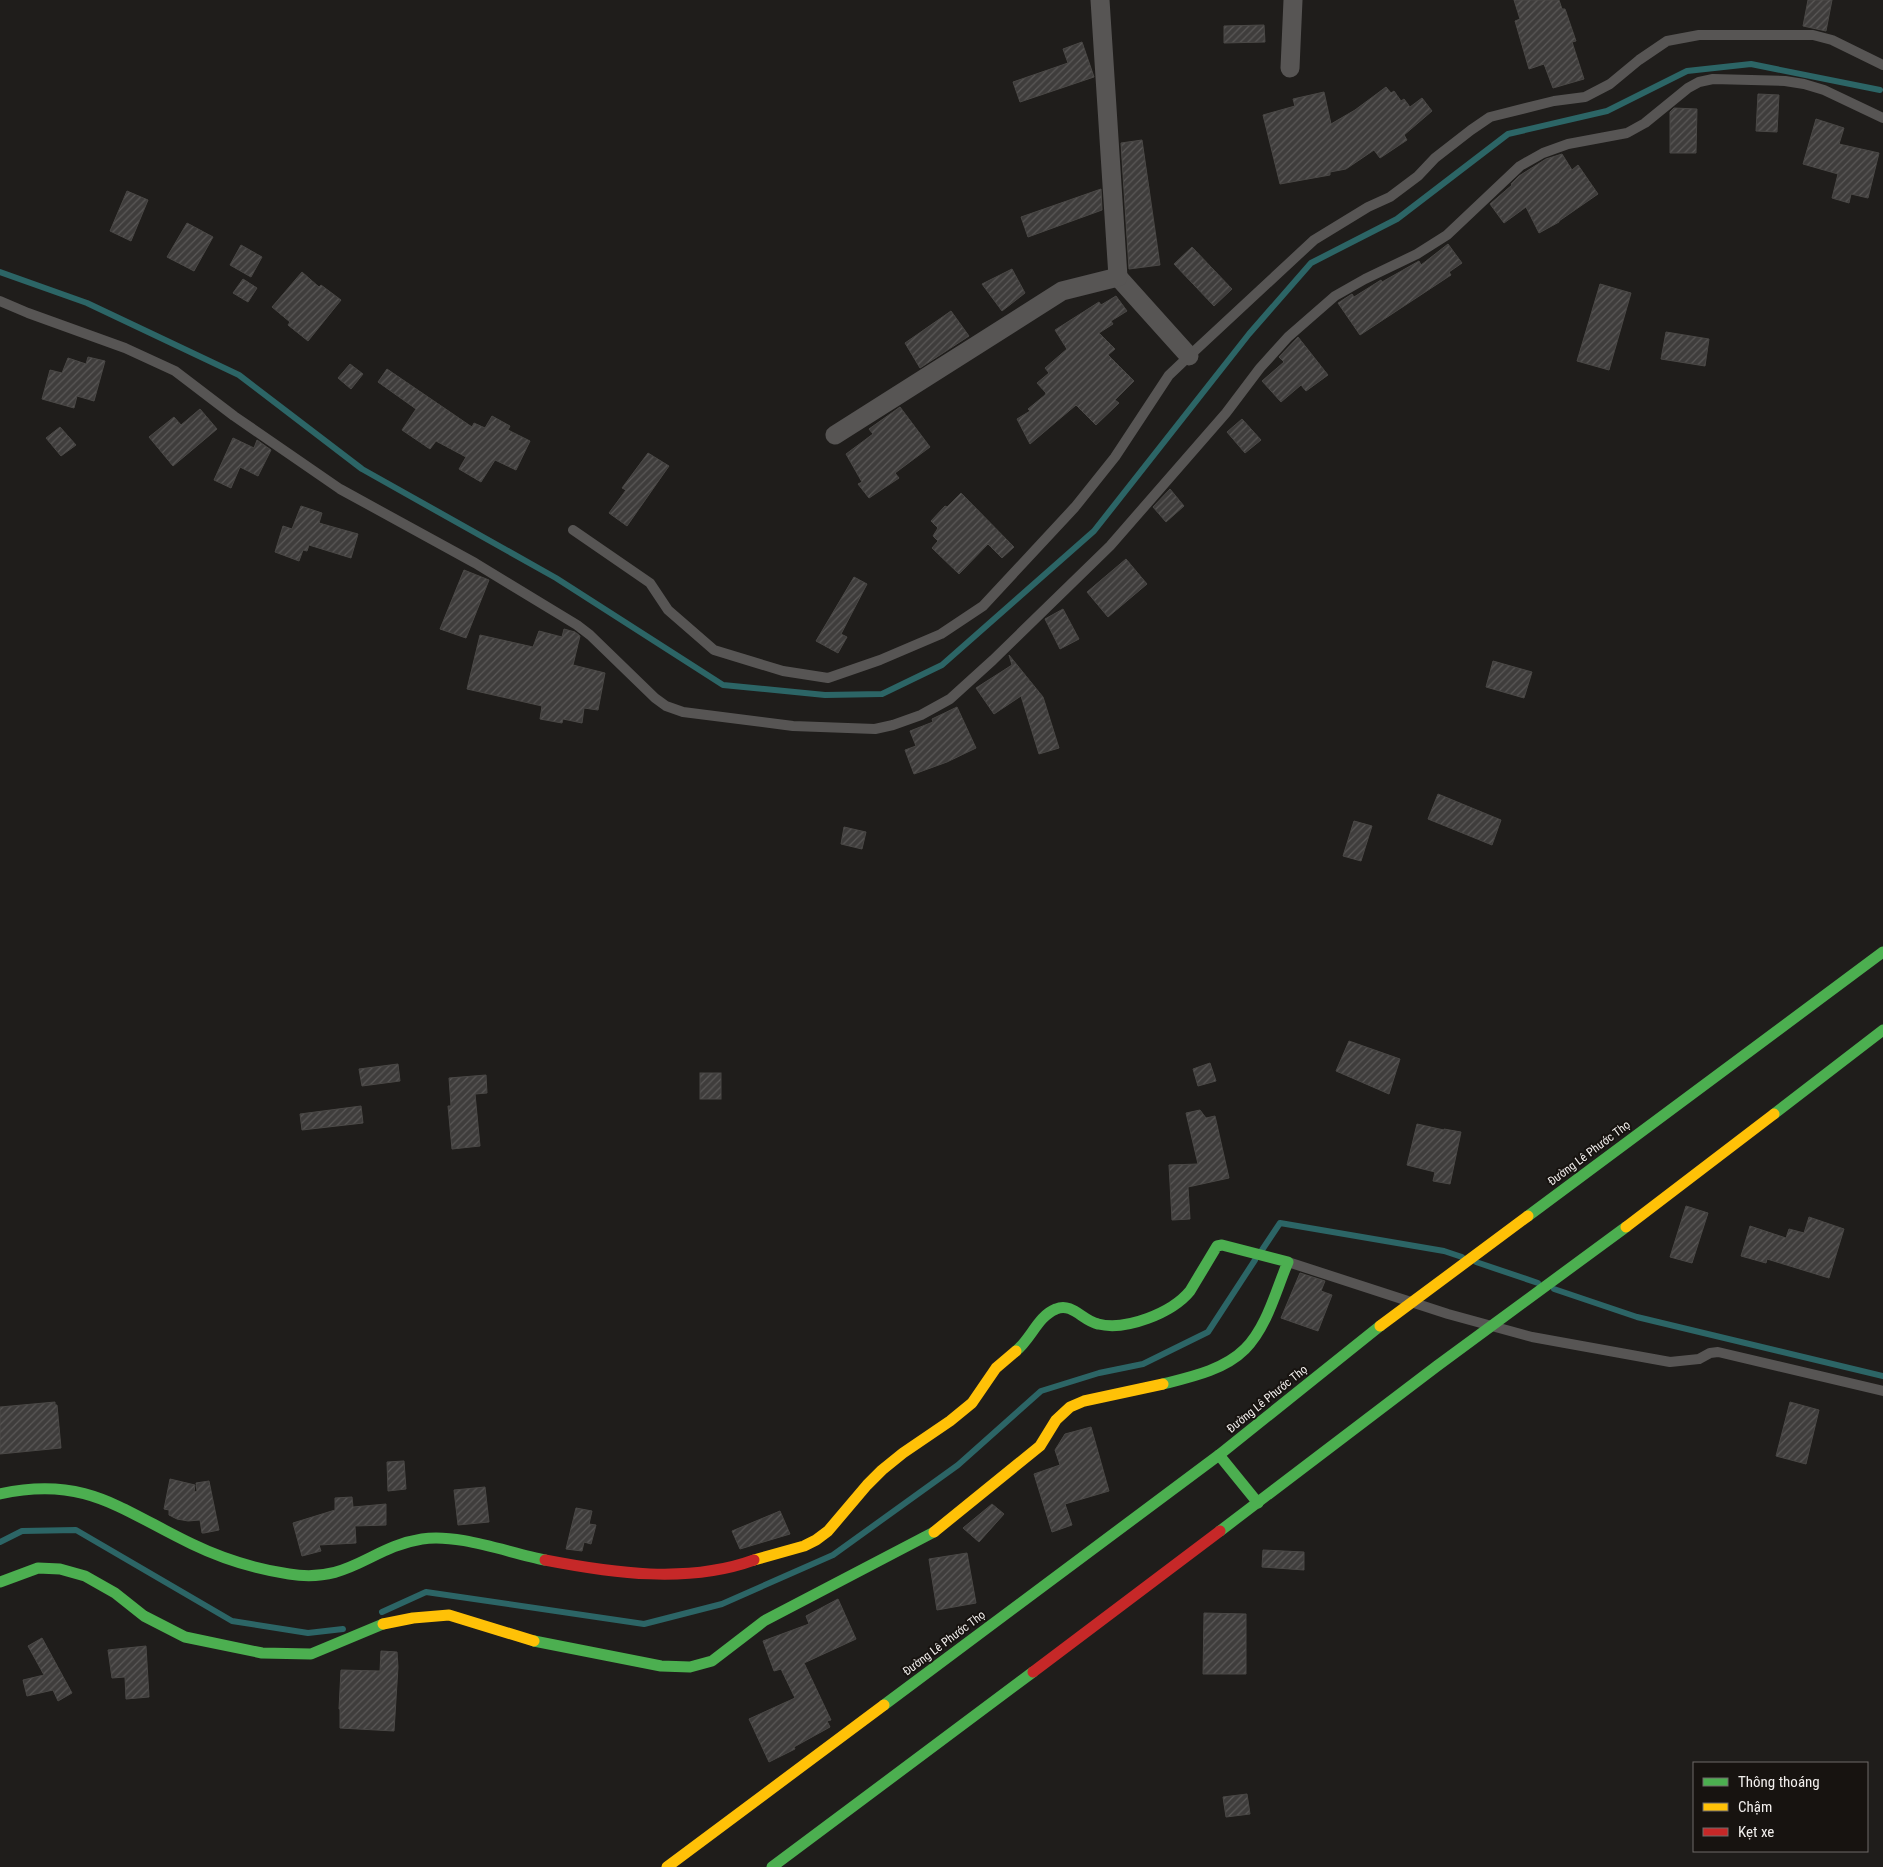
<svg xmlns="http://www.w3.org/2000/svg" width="1883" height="1867" viewBox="0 0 1883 1867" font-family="'Roboto Condensed',sans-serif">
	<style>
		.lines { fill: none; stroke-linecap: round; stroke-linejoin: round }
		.stream { stroke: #2c6566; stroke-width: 6 }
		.building { fill: url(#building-hatch); stroke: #4a4846 }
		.lane { stroke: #575554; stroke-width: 10 }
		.street { stroke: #575554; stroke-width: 19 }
		.fast { stroke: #4caf50; stroke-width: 11 }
		.slow { stroke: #ffc107; stroke-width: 11 }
		.jam { stroke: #c62828; stroke-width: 11 }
		.labels { text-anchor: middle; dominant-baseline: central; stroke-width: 4; stroke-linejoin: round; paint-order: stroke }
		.street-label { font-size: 12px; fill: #f2efed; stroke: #171310 }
	</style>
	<defs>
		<pattern id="building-hatch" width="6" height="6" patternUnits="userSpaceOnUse" patternTransform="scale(1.25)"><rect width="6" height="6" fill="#3f3d3c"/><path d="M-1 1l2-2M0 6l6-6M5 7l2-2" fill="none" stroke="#5b5958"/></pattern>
	</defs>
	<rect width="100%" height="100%" fill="#1f1d1b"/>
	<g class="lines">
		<g class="stream">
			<path d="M 0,272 L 87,303 L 239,375 L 362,469 L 556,578 L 723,685 L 825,695 L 882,694 L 942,665 L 1094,531 L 1249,334 L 1311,263 L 1397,219 L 1508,134 L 1607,111 L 1687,71 L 1751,64 L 1880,90"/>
			<path d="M 1262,1250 L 1280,1223 L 1444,1251 L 1462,1257"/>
			<path d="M 1476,1262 L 1538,1283"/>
			<path d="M 1554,1289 L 1637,1317 L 1883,1376"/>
			<path d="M 0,1542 L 22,1531 L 76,1530 L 232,1621 L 308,1633 L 343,1629"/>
			<path d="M 382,1612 L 426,1592 L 644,1624 L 722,1604 L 833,1555 L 958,1465 L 1041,1391 L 1099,1373 L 1143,1364 L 1208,1332 L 1255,1260"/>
		</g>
	</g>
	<g class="building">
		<path d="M 1514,0 L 1559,0 L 1562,9 L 1565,9 L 1576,41 L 1572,42 L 1584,79 L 1553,88 L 1544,64 L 1529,69 L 1515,21 L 1520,19 Z"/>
		<path d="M 1808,0 L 1832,0 L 1826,31 L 1803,26 Z"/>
		<path d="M 1264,25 L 1265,42 L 1224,43 L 1224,26 Z"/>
		<path d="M 1082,42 L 1094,77 L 1020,102 L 1013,82 L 1068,63 L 1063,49 Z"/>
		<path d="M 1386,87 L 1391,93 L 1394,91 L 1401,101 L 1404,99 L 1410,107 L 1422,98 L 1432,111 L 1404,135 L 1407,140 L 1380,158 L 1374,150 L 1346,169 L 1330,172 L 1330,175 L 1280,184 L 1263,115 L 1295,106 L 1293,99 L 1324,92 L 1331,124 L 1355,110 Z"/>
		<path d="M 1758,94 L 1779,95 L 1777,132 L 1756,131 Z"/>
		<path d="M 1674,108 L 1697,109 L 1696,153 L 1670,153 L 1670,112 Z"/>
		<path d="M 1816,119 L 1844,128 L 1839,144 L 1879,153 L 1868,198 L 1851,194 L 1849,203 L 1832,198 L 1838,174 L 1803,164 Z"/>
		<path d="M 1142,140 L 1160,265 L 1129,269 L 1121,143 Z"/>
		<path d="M 1562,154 L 1572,170 L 1578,165 L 1598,194 L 1559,221 L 1559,222 L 1539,233 L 1526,207 L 1504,223 L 1490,204 L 1512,185 L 1511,184 L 1519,176 L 1546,159 Z"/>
		<path d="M 1101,189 L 1102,210 L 1028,237 L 1021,217 Z"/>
		<path d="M 127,191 L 148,200 L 131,241 L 110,231 Z"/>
		<path d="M 187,223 L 213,237 L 194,271 L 167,257 Z"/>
		<path d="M 1448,244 L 1462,263 L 1449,272 L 1451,275 L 1360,335 L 1338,303 L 1352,294 L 1354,297 L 1381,280 L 1382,282 L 1419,261 L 1421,265 Z"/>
		<path d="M 241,245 L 262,257 L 251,277 L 230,265 Z"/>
		<path d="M 1192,247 L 1232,289 L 1214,306 L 1174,264 Z"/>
		<path d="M 1012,269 L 1025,293 L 1002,311 L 982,284 Z"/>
		<path d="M 302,272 L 319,287 L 321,285 L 341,300 L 308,341 L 288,325 L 290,322 L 272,307 Z"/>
		<path d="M 243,279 L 257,288 L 248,302 L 233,293 Z"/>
		<path d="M 1600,284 L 1631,293 L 1609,370 L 1577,361 Z"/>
		<path d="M 1116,296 L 1127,311 L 1111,321 L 1113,324 L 1099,333 L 1115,349 L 1108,355 L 1134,381 L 1115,400 L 1119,403 L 1096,425 L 1076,405 L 1030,444 L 1017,419 L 1030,411 L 1028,409 L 1045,395 L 1046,393 L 1037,383 L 1049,373 L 1045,368 L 1067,349 L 1055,330 L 1099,302 L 1101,305 Z"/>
		<path d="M 951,311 L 969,336 L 920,368 L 905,343 Z"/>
		<path d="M 1666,332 L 1709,339 L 1705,366 L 1661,359 Z"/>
		<path d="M 1298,337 L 1328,375 L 1306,391 L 1301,385 L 1281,402 L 1262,381 L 1284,362 L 1279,357 Z"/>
		<path d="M 88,357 L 105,361 L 94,401 L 77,396 L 74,408 L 42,399 L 50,370 L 62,373 L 68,358 L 86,364 Z"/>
		<path d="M 350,364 L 363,374 L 351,389 L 338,378 Z"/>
		<path d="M 387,369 L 472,427 L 474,423 L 485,428 L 492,416 L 510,426 L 508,430 L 530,441 L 516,470 L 495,460 L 481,482 L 459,469 L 466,457 L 436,441 L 430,449 L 402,430 L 416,409 L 378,382 Z"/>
		<path d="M 900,407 L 930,447 L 895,473 L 899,478 L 869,498 L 858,484 L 862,482 L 846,454 L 873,434 L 869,429 Z"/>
		<path d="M 200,409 L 217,429 L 173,466 L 149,437 L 174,417 L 181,425 Z"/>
		<path d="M 1242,419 L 1261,440 L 1245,453 L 1227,432 Z"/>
		<path d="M 60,427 L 76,445 L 61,456 L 46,438 Z"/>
		<path d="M 233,438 L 254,448 L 257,440 L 271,450 L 258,476 L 240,467 L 231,488 L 214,480 Z"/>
		<path d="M 648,453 L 669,466 L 627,526 L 609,513 L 626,490 L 622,488 Z"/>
		<path d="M 1170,489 L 1184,506 L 1166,522 L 1153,507 Z"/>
		<path d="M 961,493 L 1014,547 L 1002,558 L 988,544 L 959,574 L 932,548 L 938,541 L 933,536 L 938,528 L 931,521 L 945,506 L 947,507 Z"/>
		<path d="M 301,506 L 322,513 L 319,523 L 358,534 L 351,558 L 309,545 L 307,551 L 303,550 L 299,561 L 275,552 L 283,526 L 292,529 Z"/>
		<path d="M 1126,559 L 1147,584 L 1108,617 L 1087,592 Z"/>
		<path d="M 464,570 L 489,580 L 466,638 L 440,629 Z"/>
		<path d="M 854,577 L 867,584 L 841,634 L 847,637 L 838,653 L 816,641 Z"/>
		<path d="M 1063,609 L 1079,639 L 1060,649 L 1045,619 Z"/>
		<path d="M 564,629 L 575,632 L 580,636 L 573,665 L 605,673 L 598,710 L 584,708 L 582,723 L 563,719 L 562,723 L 540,719 L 542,706 L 467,689 L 480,635 L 533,647 L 539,631 L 562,637 Z"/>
		<path d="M 1009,655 L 1043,697 L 1059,748 L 1039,754 L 1021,696 L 994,714 L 976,688 L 1012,665 Z"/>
		<path d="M 1493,661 L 1532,672 L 1524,698 L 1486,687 Z"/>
		<path d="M 957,707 L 976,748 L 947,762 L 914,774 L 905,750 L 916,746 L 910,731 L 933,722 L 932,719 Z"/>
		<path d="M 1438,794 L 1501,820 L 1492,845 L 1428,819 Z"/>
		<path d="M 1354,821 L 1372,826 L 1361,861 L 1343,856 Z"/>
		<path d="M 844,827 L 866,832 L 862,849 L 841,844 Z"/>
		<path d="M 1349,1041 L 1400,1059 L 1389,1094 L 1336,1071 Z"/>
		<path d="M 1210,1063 L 1216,1081 L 1198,1086 L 1193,1069 Z"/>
		<path d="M 398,1064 L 400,1081 L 362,1086 L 359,1069 Z"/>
		<rect x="700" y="1073" width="21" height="26"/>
		<path d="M 486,1075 L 487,1093 L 475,1094 L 480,1146 L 452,1149 L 448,1106 L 451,1106 L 449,1078 Z"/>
		<path d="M 361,1106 L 363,1123 L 302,1130 L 300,1114 Z"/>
		<path d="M 1200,1110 L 1206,1118 L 1215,1116 L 1229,1178 L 1188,1187 L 1190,1219 L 1172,1220 L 1169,1165 L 1198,1164 L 1186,1113 Z"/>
		<path d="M 1417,1124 L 1444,1130 L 1444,1129 L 1461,1132 L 1450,1184 L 1433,1181 L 1435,1172 L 1407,1165 Z"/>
		<path d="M 1686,1206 L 1708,1213 L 1692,1263 L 1670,1257 Z"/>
		<path d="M 1809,1217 L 1844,1229 L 1829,1278 L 1767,1259 L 1766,1263 L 1741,1256 L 1750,1226 L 1786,1238 L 1789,1229 L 1804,1233 Z"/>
		<path d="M 1300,1273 L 1325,1281 L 1321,1291 L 1332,1295 L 1318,1331 L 1281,1318 Z"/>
		<path d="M 55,1402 L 55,1405 L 57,1405 L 61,1448 L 0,1454 L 0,1407 Z"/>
		<path d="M 1790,1402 L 1819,1410 L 1806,1464 L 1776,1456 Z"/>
		<path d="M 1091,1427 L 1109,1491 L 1065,1504 L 1072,1525 L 1052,1532 L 1034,1474 L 1060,1465 L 1055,1450 L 1065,1434 Z"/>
		<path d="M 404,1461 L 406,1489 L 388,1491 L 387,1462 Z"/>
		<path d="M 170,1479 L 195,1485 L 194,1492 L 197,1491 L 196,1483 L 209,1481 L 219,1530 L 204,1533 L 202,1533 L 200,1520 L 188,1521 L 177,1519 L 169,1515 L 169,1510 L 164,1509 Z"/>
		<path d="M 485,1487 L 489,1522 L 458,1525 L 454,1490 Z"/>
		<path d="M 352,1497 L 353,1507 L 386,1504 L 386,1525 L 355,1526 L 356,1543 L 319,1545 L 321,1551 L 302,1556 L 293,1523 L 335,1510 L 335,1498 Z"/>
		<path d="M 992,1504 L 1004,1514 L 979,1542 L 963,1528 Z"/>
		<path d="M 576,1508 L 592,1511 L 589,1524 L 596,1525 L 591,1544 L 584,1542 L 582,1551 L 566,1549 Z"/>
		<path d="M 780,1511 L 790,1534 L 740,1549 L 732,1531 Z"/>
		<path d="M 1263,1550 L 1304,1552 L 1304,1570 L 1262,1567 Z"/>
		<path d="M 967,1553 L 976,1603 L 937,1610 L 929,1559 Z"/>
		<path d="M 838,1599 L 856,1639 L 804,1663 L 831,1720 L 827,1721 L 830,1727 L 794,1747 L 795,1749 L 769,1762 L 749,1719 L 795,1698 L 781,1669 L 774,1671 L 763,1641 L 809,1624 L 806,1616 Z"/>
		<path d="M 1204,1613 L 1246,1614 L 1246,1674 L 1203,1674 Z"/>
		<path d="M 42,1638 L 72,1693 L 58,1701 L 53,1690 L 27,1696 L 23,1680 L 44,1675 L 28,1646 Z"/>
		<path d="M 146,1646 L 149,1697 L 126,1699 L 125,1677 L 112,1678 L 108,1650 Z"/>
		<path d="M 381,1651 L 397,1652 L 398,1667 L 394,1731 L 340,1728 L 340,1709 L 339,1709 L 341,1670 L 380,1671 Z"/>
		<path d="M 1247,1794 L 1250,1814 L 1226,1817 L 1223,1797 Z"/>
	</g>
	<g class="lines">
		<g class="lane">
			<path d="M 0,301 L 28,313 L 125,348 L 175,371 L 234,416 L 340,489 L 475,563 L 577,625 L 590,635 L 655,698 L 666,706 L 683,712 L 793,726 L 875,729 L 893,725 L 921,715 L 950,699 L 993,660 L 1110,546 L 1226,413 L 1260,368 L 1288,337 L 1335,296 L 1365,279 L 1417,254 L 1447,235 L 1520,166 L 1543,153 L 1568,144 L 1627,133 L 1645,123 L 1688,88 L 1699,82 L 1713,79 L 1785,81 L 1804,84 L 1824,90 L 1883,118"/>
			<path d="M 573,530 L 650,583 L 668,610 L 714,650 L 783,671 L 828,678 L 880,660 L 941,634 L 983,606 L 1075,507 L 1115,457 L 1169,375 L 1189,356 L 1314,240 L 1368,207 L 1390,197 L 1418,176 L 1435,158 L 1471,130 L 1490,117 L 1554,101 L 1585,97 L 1610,84 L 1639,60 L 1667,41 L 1699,35 L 1813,35 L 1832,40 L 1883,65"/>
			<path d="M 1288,1262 L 1448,1314 L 1532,1337 L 1670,1362 L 1699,1359 L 1710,1353 L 1718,1352 L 1883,1391"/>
		</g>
		<g class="street">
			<path d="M 1290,68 L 1293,0"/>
			<path d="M 1118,277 L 1189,356"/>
			<path d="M 835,435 L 1062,291 L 1118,277 L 1100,0"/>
		</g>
		<g class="fast">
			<path d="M 1774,1114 L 1883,1030"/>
			<path d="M 1528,1216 L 1883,952"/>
			<path d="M 1016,1351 C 1031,1339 1038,1316 1056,1309 C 1072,1302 1083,1321 1098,1324 C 1126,1331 1172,1313 1190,1291 L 1217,1246 L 1222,1245 L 1288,1262 C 1276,1290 1267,1327 1245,1349 C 1224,1370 1191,1377 1163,1384"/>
			<path d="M 1219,1455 L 1258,1503"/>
			<path d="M 0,1494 C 85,1475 121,1510 192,1544 C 223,1559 256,1569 289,1574 C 350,1584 370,1547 422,1539 C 457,1533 509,1553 545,1560"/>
			<path d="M 1220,1531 L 1437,1366 L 1626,1227"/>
			<path d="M 0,1582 L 38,1568 L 60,1569 L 85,1576 L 115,1593 L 144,1616 L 185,1637 L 262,1653 L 311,1654 L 383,1624"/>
			<path d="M 534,1641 L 661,1666 L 690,1667 L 712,1661 L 764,1621 L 934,1532"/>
			<path d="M 884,1705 L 1219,1455 L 1380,1326"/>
			<path d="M 772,1867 L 1033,1672"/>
		</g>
		<g class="slow">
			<path d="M 1626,1227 L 1774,1114"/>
			<path d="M 1380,1326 L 1528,1216"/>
			<path d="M 934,1532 L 1040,1446 L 1056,1420 L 1070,1407 L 1084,1401 L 1163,1384"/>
			<path d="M 754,1560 L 804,1546 L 816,1540 L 828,1531 L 867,1485 L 882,1470 L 903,1453 L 950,1421 L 972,1403 L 996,1368 L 1016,1351"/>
			<path d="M 383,1624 L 413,1618 L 449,1615 L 534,1641"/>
			<path d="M 667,1867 L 884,1705"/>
		</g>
		<g class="jam">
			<path d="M 545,1560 C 612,1573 688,1584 754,1560"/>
			<path d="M 1033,1672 L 1220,1531"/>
		</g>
	</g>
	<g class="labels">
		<g class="street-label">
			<text transform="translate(1589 1153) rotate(-37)">Đường Lê Phước Thọ</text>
			<text transform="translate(1267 1399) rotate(-39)">Đường Lê Phước Thọ</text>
			<text transform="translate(944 1643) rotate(-37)">Đường Lê Phước Thọ</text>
		</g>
	</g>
	<rect x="1693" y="1762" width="175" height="90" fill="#171310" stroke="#6f6b68"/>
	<rect x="1703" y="1778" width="25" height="8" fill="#4caf50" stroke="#6f6b68"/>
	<text x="1738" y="1787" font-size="15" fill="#f2efed">Thông thoáng</text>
	<rect x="1703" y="1803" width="25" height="8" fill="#ffc107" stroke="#6f6b68"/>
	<text x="1738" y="1812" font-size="15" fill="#f2efed">Chậm</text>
	<rect x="1703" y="1828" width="25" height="8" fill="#c62828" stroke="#6f6b68"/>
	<text x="1738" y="1837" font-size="15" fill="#f2efed">Kẹt xe</text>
</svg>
